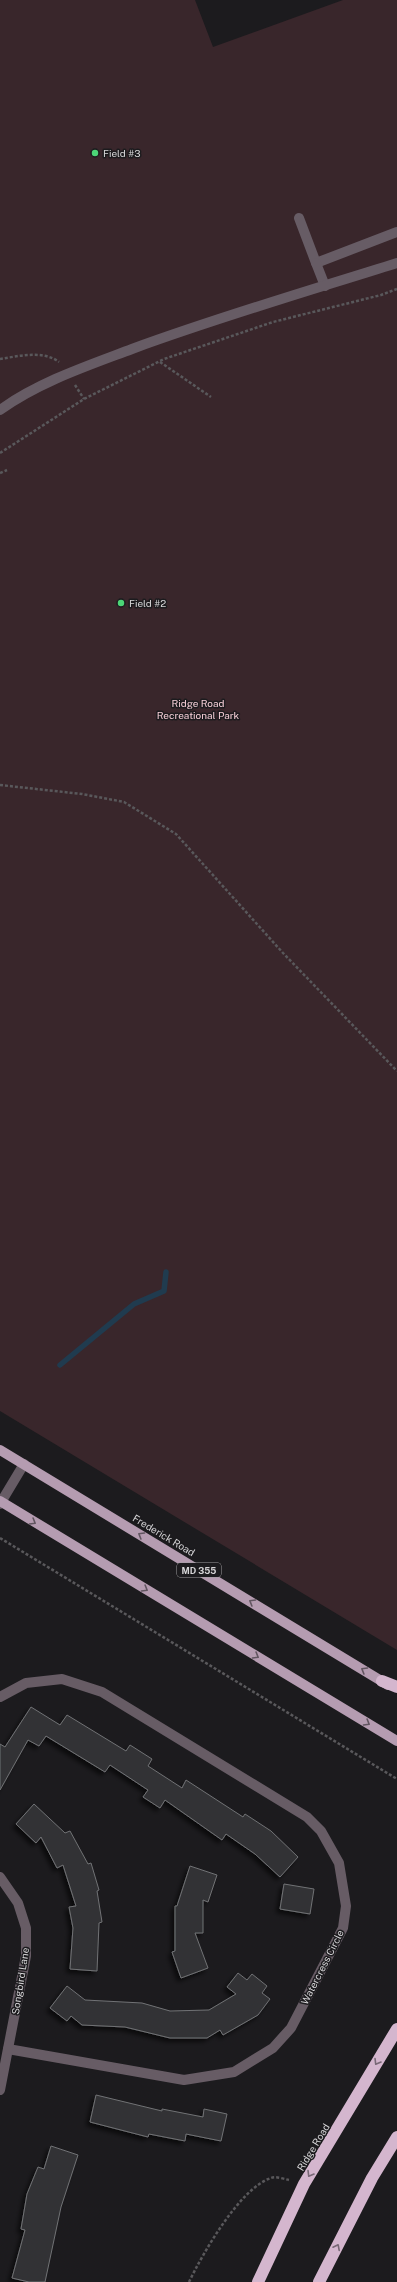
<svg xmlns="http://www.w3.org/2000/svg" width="397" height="2282" viewBox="0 0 397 2282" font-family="'Public Sans',sans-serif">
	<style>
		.green { fill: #39262b }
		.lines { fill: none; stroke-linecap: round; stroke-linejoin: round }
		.stream { stroke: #203b4f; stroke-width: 5.5 }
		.building { fill: #313234; stroke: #717275; filter: url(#shadow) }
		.path { stroke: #59585b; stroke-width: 2.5; stroke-dasharray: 3 2; stroke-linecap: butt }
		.lane { stroke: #675c65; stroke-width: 10 }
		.street { stroke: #675c65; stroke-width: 10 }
		.primary { stroke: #b59cb1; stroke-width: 10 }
		.highway { stroke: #d4b6ce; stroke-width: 12 }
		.oneway { stroke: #615560 }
		.oneway2 { stroke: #786876 }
		.poi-dot { fill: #4cd677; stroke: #1c1b1e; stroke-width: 1.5 }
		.labels { text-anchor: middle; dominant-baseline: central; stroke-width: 3; stroke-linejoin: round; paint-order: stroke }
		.shield { fill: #1c1b1e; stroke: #9f9ea0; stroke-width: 1 }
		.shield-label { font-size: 9px; font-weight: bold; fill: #d7d6d8 }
		.poi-label { font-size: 10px; fill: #d7d6d8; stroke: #1c1b1e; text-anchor: start }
		.park-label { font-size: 10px; fill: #f7cfd8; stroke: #1c1b1e }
		.street-label { font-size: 10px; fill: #d7d6d8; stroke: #1c1b1e }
	</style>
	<defs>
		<filter id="shadow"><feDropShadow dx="-3.5" dy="3.5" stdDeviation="2" flood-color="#0009"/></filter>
	</defs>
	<rect width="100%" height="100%" fill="#1c1b1e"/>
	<path class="green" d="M 0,0 L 195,0 L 213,47 L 343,0 L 397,0 L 397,1650 L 0,1411 Z"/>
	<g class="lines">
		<path class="stream" d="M 60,1365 L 134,1304 L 164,1291 L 166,1272"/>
	</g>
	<g class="building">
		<path d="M 31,1707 L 60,1725 L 67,1715 L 126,1751 L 130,1745 L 152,1759 L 148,1766 L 182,1788 L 186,1780 L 243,1817 L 245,1814 L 271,1831 L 298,1857 L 280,1877 L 255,1854 L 226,1834 L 222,1840 L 165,1800 L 160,1808 L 143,1797 L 148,1790 L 110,1765 L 105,1772 L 46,1736 L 39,1746 L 28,1740 L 0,1790 L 0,1744 L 5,1747 Z"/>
		<path d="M 34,1804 L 65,1833 L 70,1831 L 88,1864 L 91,1863 L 99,1890 L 97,1891 L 102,1922 L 99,1923 L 97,1971 L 70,1969 L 73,1928 L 69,1907 L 76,1906 L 63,1865 L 57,1868 L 41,1837 L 36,1843 L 16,1824 Z"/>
		<path d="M 190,1866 L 217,1875 L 208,1902 L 203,1900 L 203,1933 L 195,1933 L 208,1968 L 181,1978 L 172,1952 L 175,1951 L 175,1906 L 177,1906 Z"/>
		<path d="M 284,1884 L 314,1889 L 310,1914 L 280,1909 Z"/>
		<path d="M 238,1973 L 247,1980 L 252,1974 L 267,1986 L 262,1993 L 270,1999 L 258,2015 L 223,2035 L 220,2030 L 207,2038 L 170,2038 L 125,2027 L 82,2025 L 71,2016 L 67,2021 L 50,2008 L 67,1986 L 85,2000 L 142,2003 L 170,2011 L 209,2010 L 236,1994 L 227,1987 Z"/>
		<path d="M 96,2095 L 162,2111 L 162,2109 L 203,2117 L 204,2109 L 227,2114 L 221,2141 L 186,2134 L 185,2141 L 149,2134 L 148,2137 L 90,2122 Z"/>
		<path d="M 51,2146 L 78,2155 L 61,2207 L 45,2282 L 29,2282 L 12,2278 L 25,2230 L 21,2229 L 27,2194 L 38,2167 L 44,2169 Z"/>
	</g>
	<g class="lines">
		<g class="path">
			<path d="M 0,359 C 19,356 43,350 59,362"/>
			<path d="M 160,362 L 211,397"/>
			<path d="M 75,385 L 84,399"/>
			<path d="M 0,453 L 84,399 L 164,359 L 273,322 L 381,295 L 397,289"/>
			<path d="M 0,473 L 7,470"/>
			<path d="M 0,785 L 82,794 L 124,802 L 176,834 L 283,953 L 397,1071"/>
			<path d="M 0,1538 L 397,1779"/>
			<path d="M 189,2282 C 203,2253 240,2188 271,2178 C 276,2176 284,2179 289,2180"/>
		</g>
		<g class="lane">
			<path d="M 299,218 L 316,263 L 397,232"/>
			<path d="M 316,263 L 325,286"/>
			<path d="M 0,410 C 39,382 87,366 132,349 C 219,317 308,291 397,263"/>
		</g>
		<g class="street">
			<path d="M 0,1504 L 24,1464"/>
			<path d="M 0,1697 L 26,1683 L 62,1679 L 102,1692 L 307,1817 L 321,1831 L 339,1863 L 346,1906 L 343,1928 L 291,2028 L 273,2048 L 234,2072 L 184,2080 L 8,2049"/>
			<path d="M 0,1877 L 18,1903 L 26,1928 L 26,1956 L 0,2090"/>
		</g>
		<g class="primary">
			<path d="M 0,1450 L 388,1685"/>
			<path d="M 0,1501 L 397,1741"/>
		</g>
		<g class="highway">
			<path d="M 382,1681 L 397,1687"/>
			<path d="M 258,2282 L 304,2184 L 397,2029"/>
			<path d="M 319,2282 L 372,2178 L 397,2137"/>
		</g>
	</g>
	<defs><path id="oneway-chevron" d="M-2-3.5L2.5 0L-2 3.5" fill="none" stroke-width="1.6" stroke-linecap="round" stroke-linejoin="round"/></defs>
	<g class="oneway">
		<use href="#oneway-chevron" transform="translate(33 1522) rotate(31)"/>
		<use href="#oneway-chevron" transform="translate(141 1535) rotate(-149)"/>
		<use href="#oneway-chevron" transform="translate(145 1589) rotate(31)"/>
		<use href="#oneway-chevron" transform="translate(252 1602) rotate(-149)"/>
		<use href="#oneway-chevron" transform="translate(256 1656) rotate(31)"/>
		<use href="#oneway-chevron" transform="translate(364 1670) rotate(-149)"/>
		<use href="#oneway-chevron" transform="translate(367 1723) rotate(31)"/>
	</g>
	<g class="oneway2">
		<use href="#oneway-chevron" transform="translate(377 2062) rotate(121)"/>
		<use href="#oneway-chevron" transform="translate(310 2174) rotate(121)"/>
		<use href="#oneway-chevron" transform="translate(337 2247) rotate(-63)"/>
	</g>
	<g class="poi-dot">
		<circle cx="95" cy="153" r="4"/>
		<circle cx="121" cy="603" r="4"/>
	</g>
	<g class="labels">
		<rect class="shield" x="177" y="1563" width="44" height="14" rx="3"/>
		<g class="shield-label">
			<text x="199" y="1570">MD 355</text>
		</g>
		<g class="poi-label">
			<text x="103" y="153">Field #3</text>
			<text x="129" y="603">Field #2</text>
		</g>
		<g class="park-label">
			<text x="198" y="703">Ridge Road<tspan x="198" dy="12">Recreational Park</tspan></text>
		</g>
		<g class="street-label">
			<text transform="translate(164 1535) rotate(31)">Frederick Road</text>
			<text transform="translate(322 1967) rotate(-63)">Watercress Circle</text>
			<text transform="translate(20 1981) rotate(-81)">Songbird Lane</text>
			<text transform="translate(313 2147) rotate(-59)">Ridge Road</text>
		</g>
	</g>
</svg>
